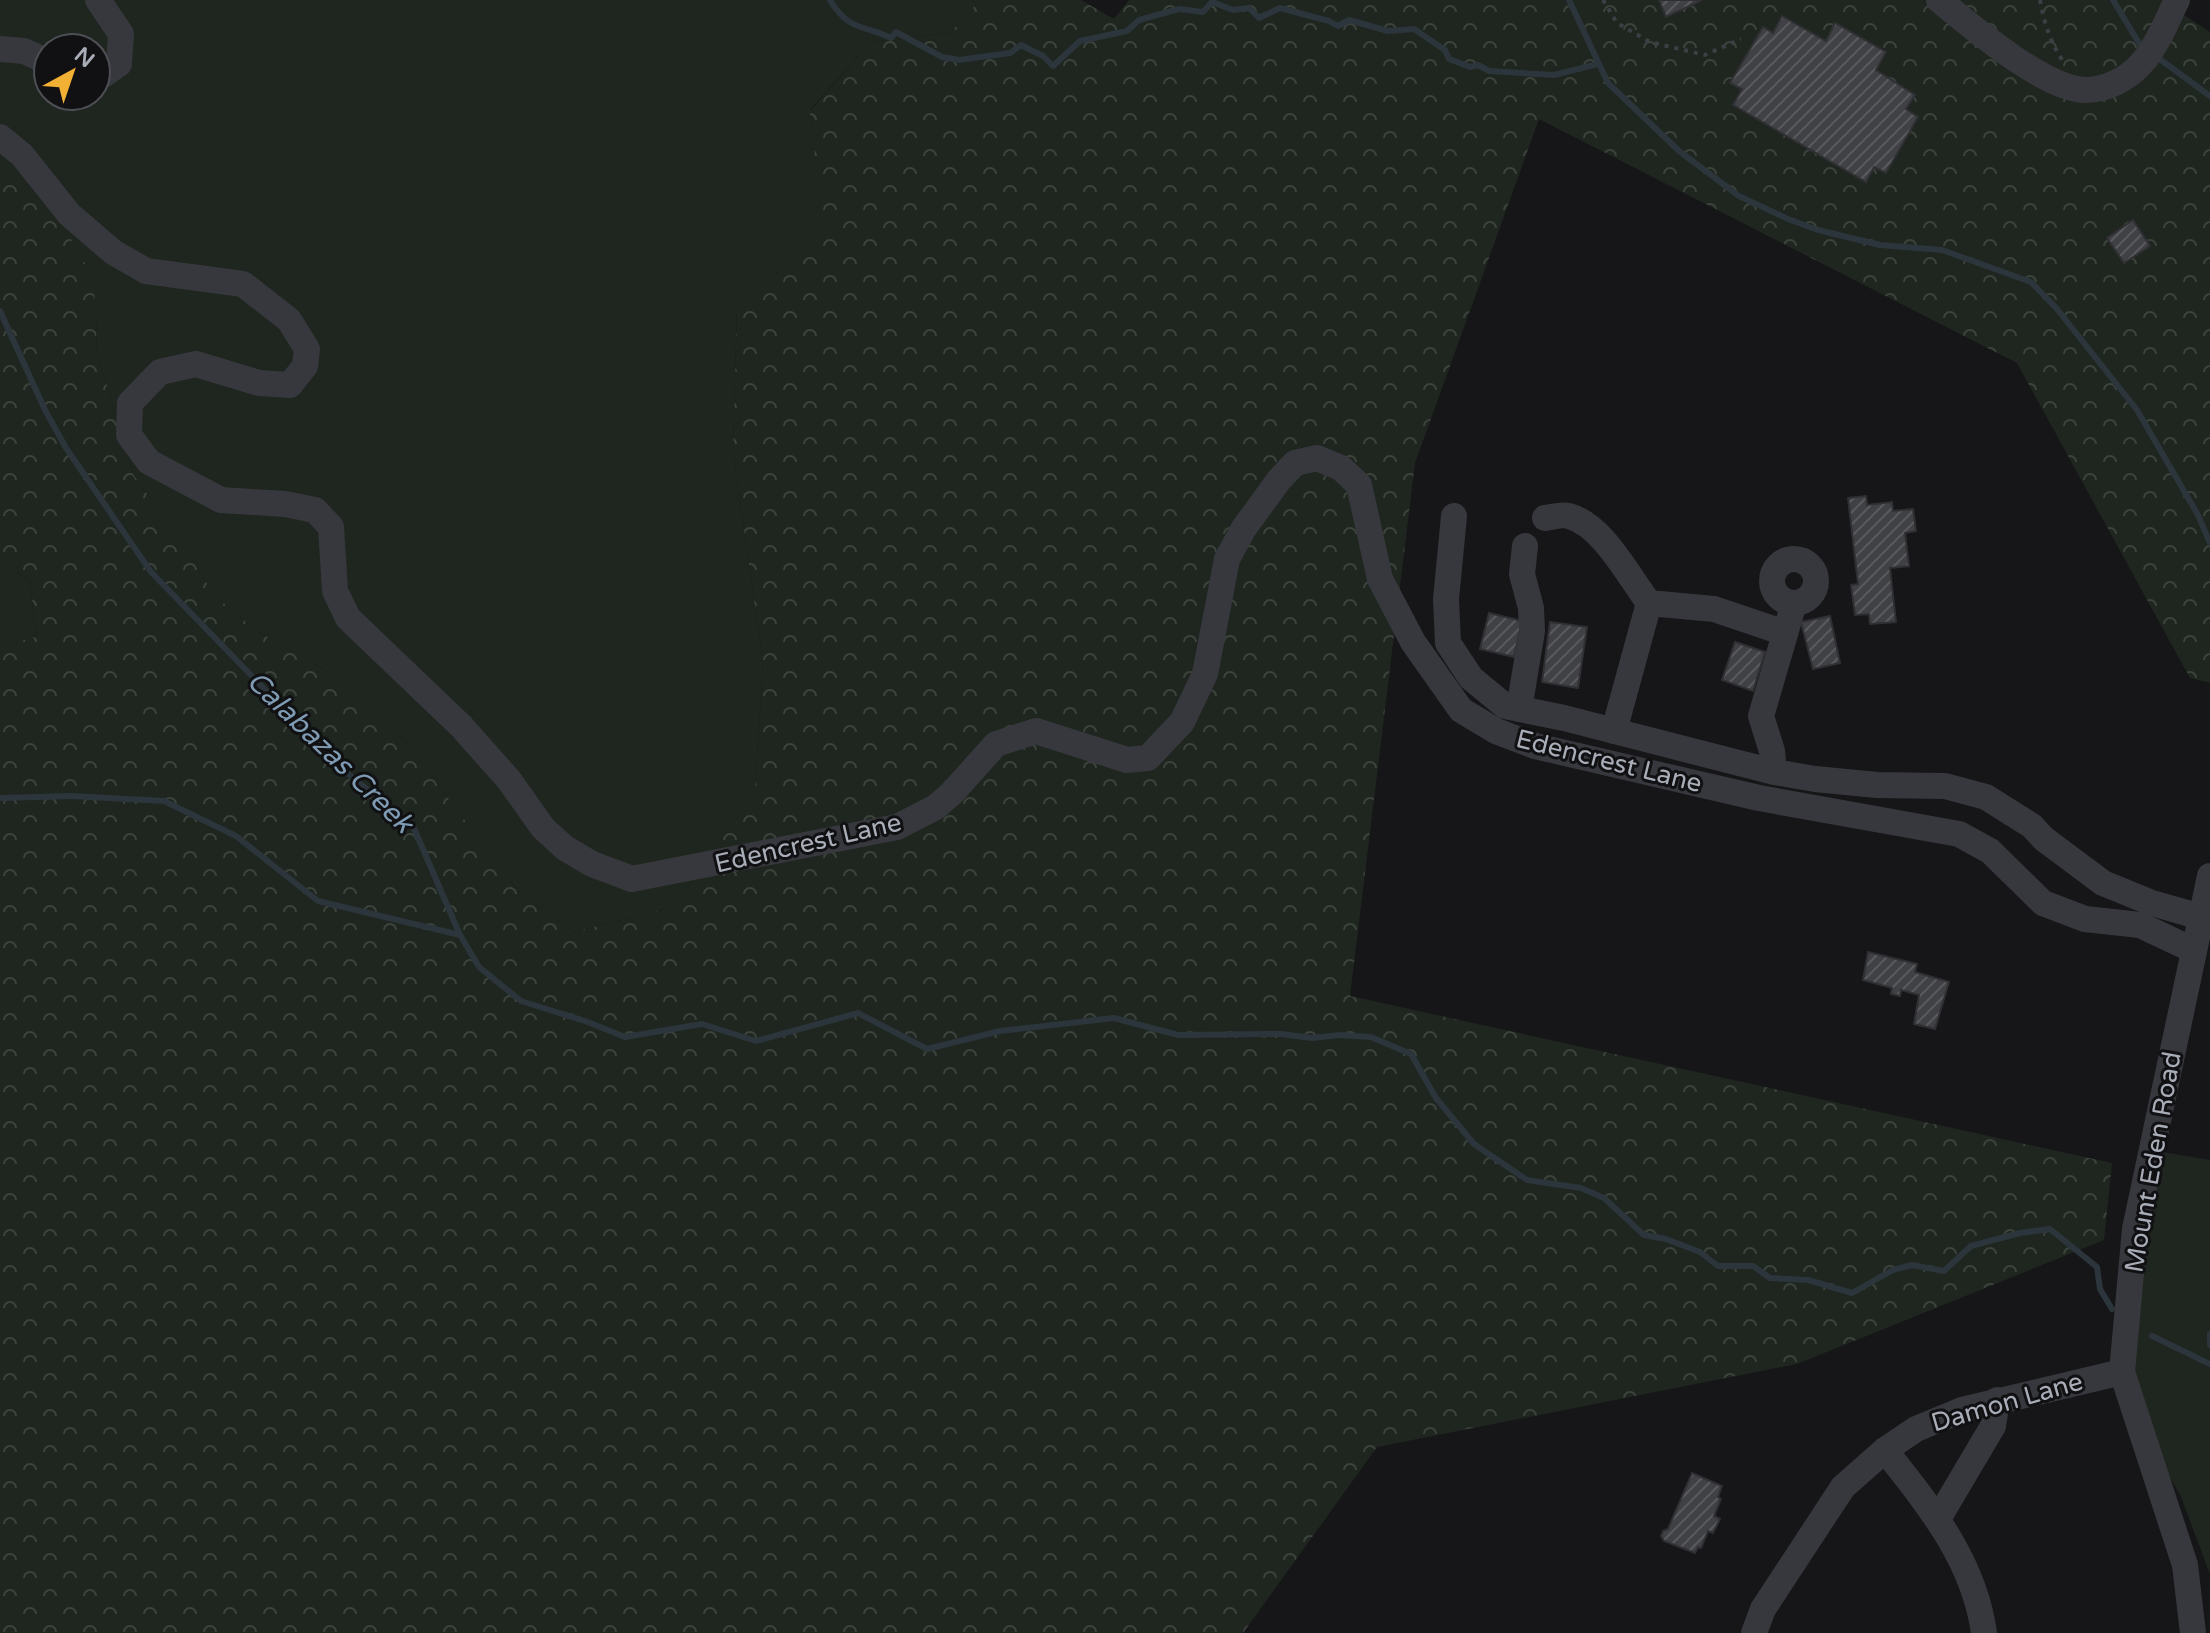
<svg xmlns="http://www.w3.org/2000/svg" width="2210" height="1633" viewBox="0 0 2210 1633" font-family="'Varela Round',sans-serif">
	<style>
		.green { fill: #1e261f; fill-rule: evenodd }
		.forest { fill: url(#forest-crowns) }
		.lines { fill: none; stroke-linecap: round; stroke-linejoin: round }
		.stream { stroke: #2c353c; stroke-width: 6 }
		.building { fill: url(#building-hatch); stroke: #303034; stroke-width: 2 }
		.path { stroke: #3d3f44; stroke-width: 4; stroke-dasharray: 4 6; stroke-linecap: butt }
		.minor { stroke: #37383d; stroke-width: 26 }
		.labels { text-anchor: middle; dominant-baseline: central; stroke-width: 6; stroke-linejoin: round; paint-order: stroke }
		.street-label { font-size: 26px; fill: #a8adb8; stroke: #111113 }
		.water-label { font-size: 28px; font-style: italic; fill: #7f9bb3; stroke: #111113 }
	</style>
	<defs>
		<pattern id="forest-crowns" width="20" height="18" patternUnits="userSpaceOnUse" patternTransform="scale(2)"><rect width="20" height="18" fill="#1e261f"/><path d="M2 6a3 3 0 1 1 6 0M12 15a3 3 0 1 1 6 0" fill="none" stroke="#3c433d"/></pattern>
		<pattern id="building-hatch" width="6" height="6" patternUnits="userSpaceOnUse" patternTransform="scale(2)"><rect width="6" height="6" fill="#404145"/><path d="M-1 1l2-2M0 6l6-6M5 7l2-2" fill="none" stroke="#595a5e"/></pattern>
	</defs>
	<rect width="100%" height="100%" fill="#161618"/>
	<g class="green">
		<path d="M 0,0 L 980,0 L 951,32 L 871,42 L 810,110 L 824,232 L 737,309 L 733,453 L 763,663 L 755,792 L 674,907 L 573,932 L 517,890 L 408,744 L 356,688 L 257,631 L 214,595 L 179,538 L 133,474 L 96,349 L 97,315 L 0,153 ZM 48,48 L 96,48 L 96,96 L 48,96 Z"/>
		<path d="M 0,566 L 30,579 L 36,638 L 0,646 Z"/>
		<path d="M 2163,1152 L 2210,1160 L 2210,1574 L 2181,1497 L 2116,1380 Z"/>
	</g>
	<path class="forest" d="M 980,0 L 1081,0 L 1114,19 L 1129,0 L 2161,0 L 2210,32 L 2210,683 L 2190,678 L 2017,363 L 1539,119 L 1415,463 L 1350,996 L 2112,1163 L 2104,1240 L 1797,1364 L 1377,1447 L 1243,1633 L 0,1633 L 0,646 L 36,637 L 30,579 L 0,566 L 0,153 L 17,166 L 63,225 L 92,276 L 97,315 L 96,349 L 133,474 L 179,538 L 214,595 L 257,631 L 356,688 L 408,744 L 517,890 L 573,932 L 674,907 L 755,792 L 763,663 L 733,453 L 737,309 L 823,232 L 810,111 L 871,42 L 951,32 Z"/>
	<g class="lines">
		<g class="stream">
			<path d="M 830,0 C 849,31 861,24 891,38 L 896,32 L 942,57 L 959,60 L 1010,53 L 1021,45 L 1043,56 L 1053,66 L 1080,41 L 1127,31 L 1139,20 L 1179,9 L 1203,12 L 1212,2 L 1233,10 L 1249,8 L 1259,18 L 1280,8 L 1329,21 L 1338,26 L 1349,20 L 1388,31 L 1414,29 L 1445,50 L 1449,59 L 1470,67 L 1478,65 L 1489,71 L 1554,75 L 1598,64"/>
			<path d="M 1569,0 L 1608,83 L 1679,151 L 1739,196 L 1788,219 L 1818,230 L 1880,245 L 1942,250 L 2031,282 L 2057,309 L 2137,410 L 2198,515 L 2210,543"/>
			<path d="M 2113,0 L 2140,45"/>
			<path d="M 2161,60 L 2210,96"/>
			<path d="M 0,311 L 45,410 L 66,448 L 151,572 L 342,769 L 413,826 L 460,935 L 479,967 L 521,1001 L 585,1021 L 625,1037 L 702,1024 L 756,1041 L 858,1013 L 927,1049 L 1000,1031 L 1114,1018 L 1178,1035 L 1281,1034 L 1312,1038 L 1339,1035 L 1371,1037 L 1411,1054 L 1436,1098 L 1474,1144 L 1527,1180 L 1581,1188 L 1604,1198 L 1644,1235 L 1666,1239 L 1700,1252 L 1718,1266 L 1753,1266 L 1770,1278 L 1808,1280 L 1852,1293 L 1893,1270 L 1912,1265 L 1944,1271 L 1971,1246 L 2020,1233 L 2050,1229 L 2097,1267 L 2100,1289 L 2112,1309"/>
			<path d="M 0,798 L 72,796 L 164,801 L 236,836 L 318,901 L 460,935"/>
			<path d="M 2210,1334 L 2210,1345"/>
			<path d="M 2152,1336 L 2210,1364"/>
		</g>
	</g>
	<g class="building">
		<path d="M 1659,0 L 1702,0 L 1666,17 Z"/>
		<path d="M 1782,16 L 1826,41 L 1835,23 L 1886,52 L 1876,70 L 1915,95 L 1906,109 L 1918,117 L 1886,173 L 1874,167 L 1866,182 L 1733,105 L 1742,89 L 1730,83 L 1763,27 L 1773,33 Z"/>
		<path d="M 2133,220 L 2150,246 L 2124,263 L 2107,238 Z"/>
		<path d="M 1866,496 L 1867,505 L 1892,502 L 1893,511 L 1913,509 L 1916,531 L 1905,533 L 1909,566 L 1890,568 L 1896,622 L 1870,624 L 1869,614 L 1855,615 L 1851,585 L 1858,584 L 1848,498 Z"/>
		<path d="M 1489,613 L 1522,621 L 1514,657 L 1480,649 Z"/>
		<path d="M 1830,616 L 1840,663 L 1813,669 L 1801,622 Z"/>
		<path d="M 1550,622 L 1587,627 L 1578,688 L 1542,682 Z"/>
		<path d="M 1735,642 L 1765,652 L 1753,691 L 1722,680 Z"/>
		<path d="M 1868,952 L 1917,964 L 1915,972 L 1949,982 L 1935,1029 L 1914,1024 L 1919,995 L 1901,990 L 1900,996 L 1891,994 L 1892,988 L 1863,980 Z"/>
		<path d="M 1692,1473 L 1722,1486 L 1718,1497 L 1721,1499 L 1714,1516 L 1720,1519 L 1713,1533 L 1708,1531 L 1701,1548 L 1698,1547 L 1695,1553 L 1664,1541 L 1661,1536 L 1663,1531 L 1668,1529 Z"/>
	</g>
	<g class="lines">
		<g class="path">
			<path d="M 1603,0 L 1617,23 L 1650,42 L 1705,55 L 1741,39"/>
			<path d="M 2040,0 C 2044,22 2050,42 2063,61"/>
		</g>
		<g class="minor">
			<path d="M 1939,0 C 1971,26 2044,89 2085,90 C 2106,90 2127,79 2140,65 C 2157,47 2166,22 2177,0"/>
			<path d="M 0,49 L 24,51 L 48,62"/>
			<path d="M 96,76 L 102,76 L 119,64 L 121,34 L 98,0"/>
			<path d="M 0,137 L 22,155 L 69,214 L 113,252 L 146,271 L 243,284 L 289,320 L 307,349 L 305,366 L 290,385 L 259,383 L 196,364 L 160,372 L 130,403 L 129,435 L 149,462 L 221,500 L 285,504 L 315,510 L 331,527 L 335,591 L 348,618 L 461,726 L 509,780 L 543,828 L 565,848 L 592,864 L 632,879 L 897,827 L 936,807 L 952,793 L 996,744 L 1036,731 L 1127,760 L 1148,758 L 1182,722 L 1205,674 L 1227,559 L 1244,528 L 1279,480 L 1295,463 L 1317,458 L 1341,468 L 1359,485 L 1380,579 L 1413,642 L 1461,710 L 1496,731 L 1535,746 L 1759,798 L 1959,834 L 1990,851 L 2043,903 L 2085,919 L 2140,925 L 2193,950"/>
			<path d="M 1454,516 L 1446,599 L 1448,643 L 1471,678 L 1505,706 L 1564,718 L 1774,772"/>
			<path d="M 1545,518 C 1553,517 1562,514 1569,516 C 1603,525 1629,577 1649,603 L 1714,609 L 1785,633"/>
			<circle cx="1794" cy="581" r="22"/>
			<path d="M 1794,603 L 1761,716 L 1772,751 L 1774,772 L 1815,779 L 1877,785 L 1945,786 L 1986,797 L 2032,826 L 2044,839 L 2103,883 L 2152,903 L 2201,917"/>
			<path d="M 1519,709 L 1532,631 L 1531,608 L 1522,574 L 1525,546"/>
			<path d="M 1614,731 L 1649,603"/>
			<path d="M 1885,1450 C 1929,1506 1974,1560 1984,1633"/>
			<path d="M 1938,1519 L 1993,1426 L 1997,1400"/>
			<path d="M 1754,1633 L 1763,1609 L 1843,1487 L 1885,1450 L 1916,1429 L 1962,1410 L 2122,1372"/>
			<path d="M 2193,1633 L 2185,1565 L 2122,1372 L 2135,1229 L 2210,876"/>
		</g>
	</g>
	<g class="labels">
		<g class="street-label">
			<text transform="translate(1609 761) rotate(14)">Edencrest Lane</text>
			<text transform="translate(808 843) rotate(-13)">Edencrest Lane</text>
			<text transform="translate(2153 1162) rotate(-80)">Mount Eden Road</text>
			<text transform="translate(2007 1402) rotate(-16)">Damon Lane</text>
		</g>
		<g class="water-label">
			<text transform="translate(330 752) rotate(44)">Calabazas Creek</text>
		</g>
	</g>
	<g transform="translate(72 72) rotate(40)"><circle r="38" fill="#111113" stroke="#4d4f55" stroke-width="2"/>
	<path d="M0-6L14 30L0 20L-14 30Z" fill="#f2b134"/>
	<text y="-12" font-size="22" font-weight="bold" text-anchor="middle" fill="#a8adb8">N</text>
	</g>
</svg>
